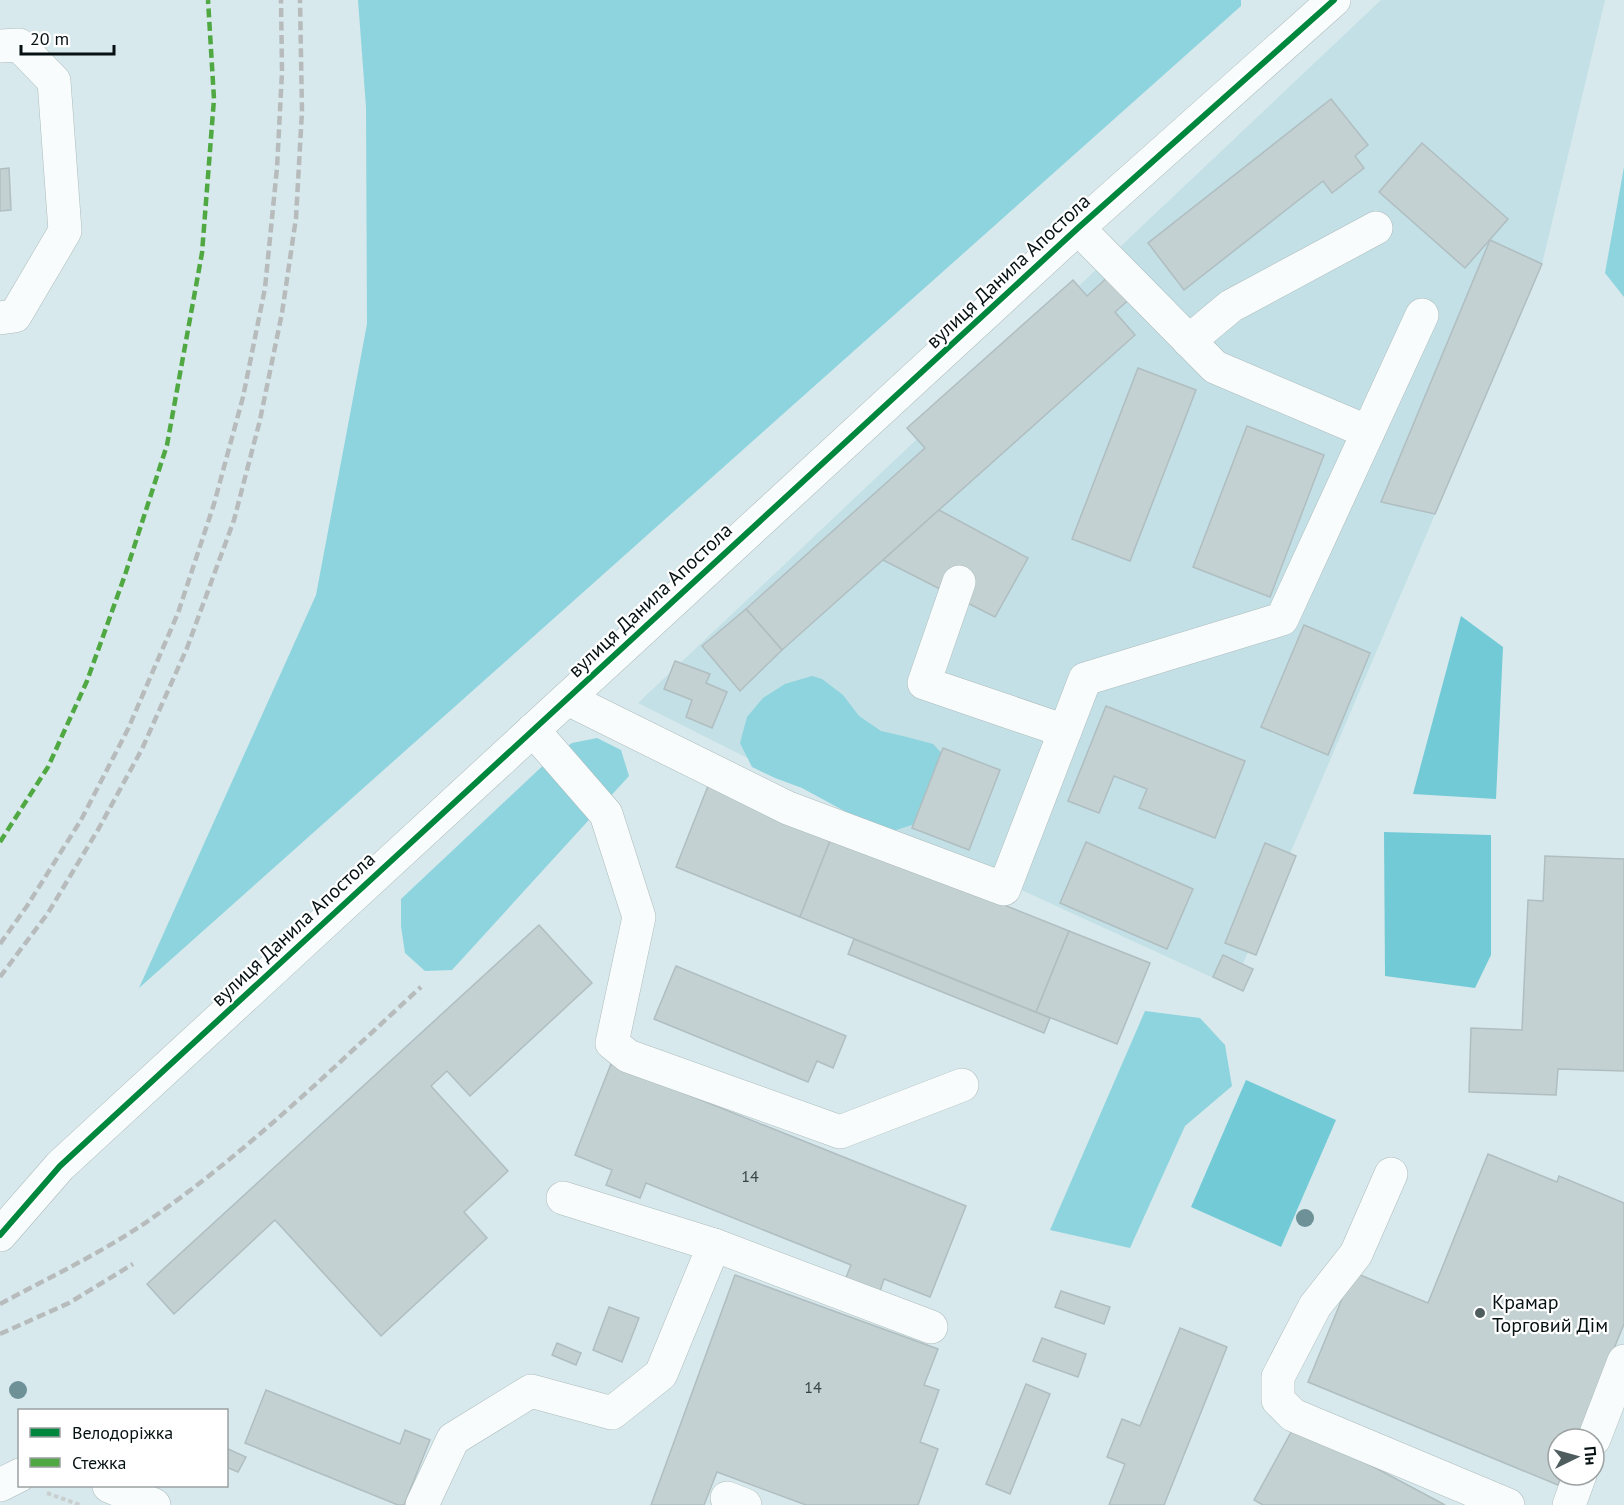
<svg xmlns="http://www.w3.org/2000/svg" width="1624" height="1505" viewBox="0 0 1624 1505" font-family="'PT Sans',sans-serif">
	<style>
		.built { fill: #c2e0e5 }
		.forest { fill: #8dd4de }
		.water { fill: #72cad6 }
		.building { fill: #c3d1d3; stroke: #b0bec1; stroke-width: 1.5 }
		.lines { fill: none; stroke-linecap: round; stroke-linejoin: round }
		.minor-casing { stroke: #adbbbd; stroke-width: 34 }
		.path { stroke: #c9cecf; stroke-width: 4; stroke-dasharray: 4.5 3; stroke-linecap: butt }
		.minor { stroke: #f9fcfc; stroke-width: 33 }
		.rail { stroke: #b7bbbc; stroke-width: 4.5; stroke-dasharray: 9 4.5; stroke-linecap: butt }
		.quiet { stroke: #50a842; stroke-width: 4.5; stroke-dasharray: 9 4.5; stroke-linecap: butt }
		.cycleway-casing { stroke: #fff; stroke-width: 10 }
		.cycleway { stroke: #00873e; stroke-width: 6 }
		.tree { fill: #6d9196 }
		.poi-dot { fill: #4f5d5f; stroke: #fff; stroke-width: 2 }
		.labels { text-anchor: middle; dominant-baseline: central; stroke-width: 4.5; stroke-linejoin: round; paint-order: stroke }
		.number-label { font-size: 16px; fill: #364244 }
		.street-label { font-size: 20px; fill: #061113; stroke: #fff }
		.poi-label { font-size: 20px; fill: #061113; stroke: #fff; text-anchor: start }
	</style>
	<rect width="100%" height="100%" fill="#d7e9ec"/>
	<path class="built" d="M 1381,0 L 1605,0 L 1542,264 L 1233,987 L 893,831 L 638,703 Z"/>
	<g class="forest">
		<path d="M 358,0 L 1241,0 L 1241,6 L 139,988 L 316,595 L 367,324 L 366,107 Z"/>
		<path d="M 1624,167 L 1624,297 L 1605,273 Z"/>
		<path d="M 812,676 L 822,679 L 843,695 L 859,716 L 881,731 L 907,737 L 933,744 L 952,764 L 918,823 L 893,831 L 848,813 L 802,788 L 775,778 L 752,767 L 740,743 L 747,717 L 763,698 L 785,684 Z"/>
		<path d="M 597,738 L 621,750 L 629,776 L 452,970 L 425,971 L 405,953 L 401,926 L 401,899 L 551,758 L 572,743 Z"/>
		<path d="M 1145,1011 L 1200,1018 L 1225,1045 L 1232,1086 L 1185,1126 L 1130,1248 L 1050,1230 Z"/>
	</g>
	<g class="water">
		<path d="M 1461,616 L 1503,647 L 1496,799 L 1413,794 Z"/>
		<path d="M 1384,832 L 1491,835 L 1491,955 L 1475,988 L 1385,976 Z"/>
		<path d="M 1246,1080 L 1336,1120 L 1281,1247 L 1191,1207 Z"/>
	</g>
	<g class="building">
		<path d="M 1331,99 L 1368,145 L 1355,156 L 1364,168 L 1332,193 L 1323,181 L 1184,290 L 1148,243 Z"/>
		<path d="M 1422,143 L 1508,219 L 1465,268 L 1379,192 Z"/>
		<path d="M 9,168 L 11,210 L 0,211 L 0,169 Z"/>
		<path d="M 1490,240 L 1542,264 L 1435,514 L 1381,502 Z"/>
		<path d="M 1111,274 L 1132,297 L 1115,312 L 1135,335 L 782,650 L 746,609 L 925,448 L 907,428 L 1073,280 L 1087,296 Z"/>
		<path d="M 1138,368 L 1196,390 L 1130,561 L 1072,539 Z"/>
		<path d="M 1247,426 L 1324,455 L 1270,597 L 1193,567 Z"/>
		<path d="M 939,510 L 1028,558 L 995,617 L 883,560 Z"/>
		<path d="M 746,609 L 782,650 L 740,691 L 702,646 Z"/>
		<path d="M 1304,625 L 1370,653 L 1328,755 L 1261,727 Z"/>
		<path d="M 675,661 L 710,674 L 706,683 L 727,692 L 712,728 L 686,717 L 692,700 L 664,689 Z"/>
		<path d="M 1106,706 L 1245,761 L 1215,838 L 1139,808 L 1147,789 L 1114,776 L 1099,813 L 1068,801 Z"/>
		<path d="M 943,748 L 1000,770 L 969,850 L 912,828 Z"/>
		<path d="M 708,786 L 832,836 L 800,917 L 676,867 Z"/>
		<path d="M 832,836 L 1069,931 L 1036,1012 L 800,917 Z"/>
		<path d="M 1086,842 L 1193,889 L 1167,949 L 1060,903 Z"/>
		<path d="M 1265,843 L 1296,856 L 1256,955 L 1225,943 Z"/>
		<path d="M 1545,856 L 1624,859 L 1624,1071 L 1558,1069 L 1556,1095 L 1469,1092 L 1471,1028 L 1522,1030 L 1528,900 L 1543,901 Z"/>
		<path d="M 539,925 L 592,983 L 470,1096 L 447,1071 L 431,1086 L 508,1171 L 464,1212 L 487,1238 L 381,1336 L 275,1220 L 174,1314 L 147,1284 Z"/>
		<path d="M 1069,931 L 1150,963 L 1117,1044 L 1036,1012 Z"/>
		<path d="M 854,939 L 1050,1018 L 1044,1033 L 848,954 Z"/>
		<path d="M 1223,955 L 1253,969 L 1243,991 L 1213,977 Z"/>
		<path d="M 676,966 L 846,1036 L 833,1068 L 817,1061 L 808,1082 L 654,1019 Z"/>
		<path d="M 611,1064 L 966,1206 L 930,1297 L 884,1279 L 879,1294 L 845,1280 L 851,1265 L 646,1183 L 640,1198 L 606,1185 L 612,1170 L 575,1155 Z"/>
		<path d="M 1488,1154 L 1557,1182 L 1559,1176 L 1624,1203 L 1624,1324 L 1577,1439 L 1558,1439 L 1558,1475 L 1562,1475 L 1558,1485 L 1308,1382 L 1353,1272 L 1428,1303 Z"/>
		<path d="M 735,1275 L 938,1349 L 924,1385 L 939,1390 L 920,1442 L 938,1449 L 918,1505 L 806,1505 L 717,1472 L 704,1505 L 651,1505 Z"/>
		<path d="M 1061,1291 L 1110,1307 L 1104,1324 L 1055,1307 Z"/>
		<path d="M 609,1307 L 639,1318 L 622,1362 L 593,1350 Z"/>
		<path d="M 1180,1328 L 1227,1347 L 1164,1505 L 1109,1505 L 1125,1464 L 1107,1457 L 1122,1419 L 1140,1426 Z"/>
		<path d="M 1042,1338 L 1086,1354 L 1078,1377 L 1033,1361 Z"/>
		<path d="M 557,1343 L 581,1353 L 576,1365 L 552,1355 Z"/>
		<path d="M 1026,1384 L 1050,1394 L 1010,1494 L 986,1484 Z"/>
		<path d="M 266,1390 L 400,1444 L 405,1430 L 430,1440 L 404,1505 L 398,1505 L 245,1443 Z"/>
		<path d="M 1295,1425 L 1445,1505 L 1263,1505 L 1254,1500 Z"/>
		<path d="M 226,1448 L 246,1457 L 238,1472 L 226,1467 Z"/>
	</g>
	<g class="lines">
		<defs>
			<g id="minor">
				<path d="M 0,46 L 19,45 L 54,81 L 65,231 L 15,316 L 0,318"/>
				<path d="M 1078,228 L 1215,367 L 1368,432"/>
				<path d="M 1189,341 L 1231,306 L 1376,228"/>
				<path d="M 959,582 L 924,683 L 1065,731"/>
				<path d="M 568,699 L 788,808 L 1004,889 L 1085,679 L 1282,619 L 1422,315"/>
				<path d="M 533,730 L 606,814 L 639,917 L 612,1043 L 628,1056 L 840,1132 L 962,1085"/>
				<path d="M 1391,1174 L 1356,1254 L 1315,1306 L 1278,1377 L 1278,1400 L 1293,1415 L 1508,1505"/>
				<path d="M 563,1198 L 714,1245"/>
				<path d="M 0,1235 L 60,1166 L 1078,228 L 1334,0"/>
				<path d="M 1594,1439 L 1624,1361"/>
				<path d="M 0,1485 L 20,1475"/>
				<path d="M 109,1486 L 154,1505"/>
				<path d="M 727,1498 L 745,1505"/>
				<path d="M 422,1505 L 453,1439 L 531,1391 L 612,1413 L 661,1374 L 714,1245 L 931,1327"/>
				<path d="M 1569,1505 L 1580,1475"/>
			</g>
		</defs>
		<use href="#minor" class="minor-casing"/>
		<path class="path" d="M 47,1493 L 80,1505"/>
		<use href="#minor" class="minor"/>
		<g class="rail">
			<path d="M 0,944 L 27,906 L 81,820 L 128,729 L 178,613 L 214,504 L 243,397 L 265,288 L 277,168 L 282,72 L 281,0"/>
			<path d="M 0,977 L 48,913 L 99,828 L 142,749 L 187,648 L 234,520 L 260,420 L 282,313 L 296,218 L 302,111 L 300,0"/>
			<path d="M 0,1304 C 54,1275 112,1248 162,1211 C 255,1145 337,1064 421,987"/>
			<path d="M 0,1334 L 69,1303 L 133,1264"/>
		</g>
		<path class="quiet" d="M 0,842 L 48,767 L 87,681 L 125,575 L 167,445 L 202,253 L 214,99 L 208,0"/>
		<defs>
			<path id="cycleway" d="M 0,1235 L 60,1166 L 1078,228 L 1334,0"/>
		</defs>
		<use href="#cycleway" class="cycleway-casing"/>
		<use href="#cycleway" class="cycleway"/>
	</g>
	<g class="tree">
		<circle cx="1305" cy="1218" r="9"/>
		<circle cx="18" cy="1390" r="9"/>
	</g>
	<circle class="poi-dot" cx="1480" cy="1313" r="6"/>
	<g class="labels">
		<g class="number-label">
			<text x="750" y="1176">14</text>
			<text x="813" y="1387">14</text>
		</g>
		<g class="street-label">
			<text transform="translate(1008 271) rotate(-43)">вулиця Данила Апостола</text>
			<text transform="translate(650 600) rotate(-43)">вулиця Данила Апостола</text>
			<text transform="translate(293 929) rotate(-43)">вулиця Данила Апостола</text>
		</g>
		<g class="poi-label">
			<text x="1492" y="1302">Крамар<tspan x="1492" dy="23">Торговий Дім</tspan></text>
		</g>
	</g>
	<rect x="18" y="1409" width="210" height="78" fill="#ffffff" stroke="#9ba0a1" stroke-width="1.5"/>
	<rect x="30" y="1428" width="30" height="9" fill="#00873e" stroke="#9ba0a1" stroke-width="1.5"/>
	<text x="72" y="1439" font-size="18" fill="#061113">Велодоріжка</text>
	<rect x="30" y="1458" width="30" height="9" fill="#50a842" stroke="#9ba0a1" stroke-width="1.5"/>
	<text x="72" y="1469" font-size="18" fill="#061113">Стежка</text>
	<g transform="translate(1576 1457) rotate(85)"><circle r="28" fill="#ffffff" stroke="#9ba0a1" stroke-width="1.5"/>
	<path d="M0-4.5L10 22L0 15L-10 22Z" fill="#4f5d5f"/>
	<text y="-9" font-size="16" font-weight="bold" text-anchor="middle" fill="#061113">Пн</text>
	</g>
	<path d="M21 45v9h93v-9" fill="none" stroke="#061113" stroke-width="3"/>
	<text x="30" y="45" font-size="18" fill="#061113" stroke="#ffffff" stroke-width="4.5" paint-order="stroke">20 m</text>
</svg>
